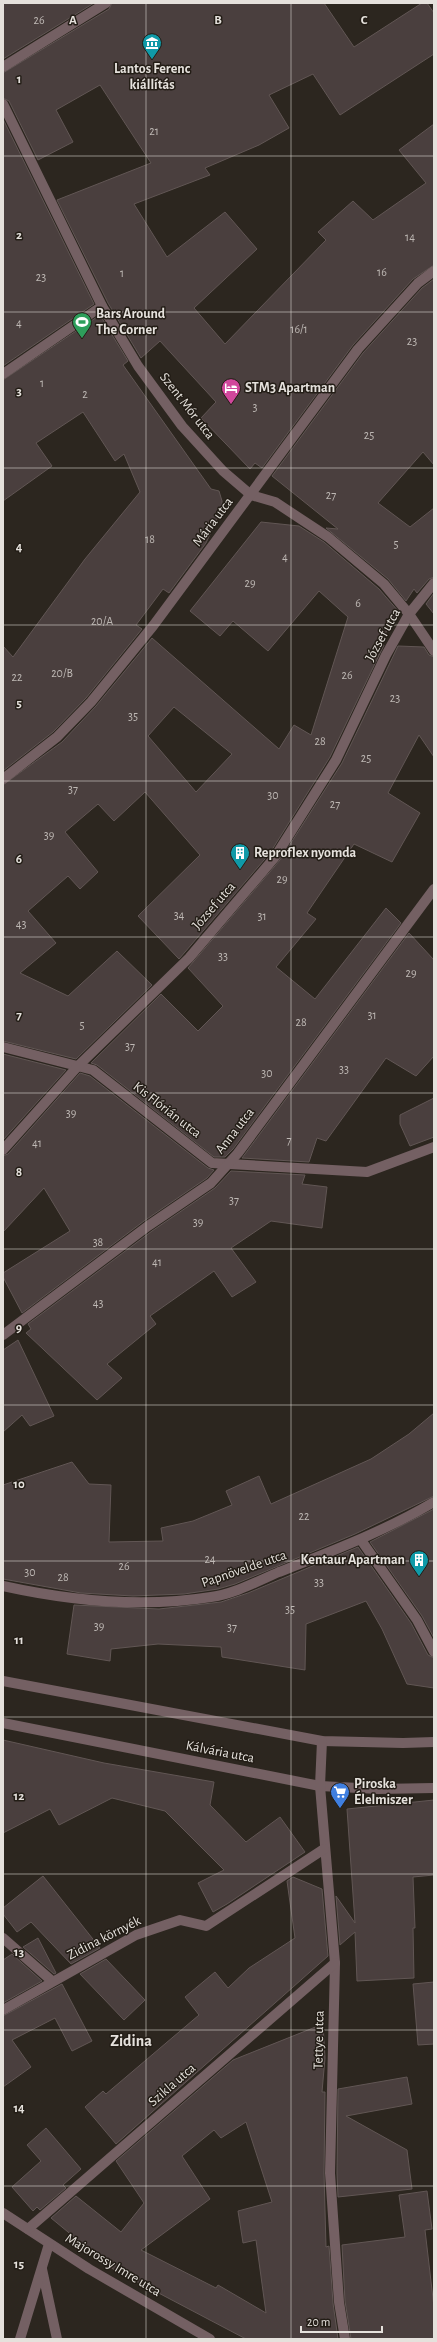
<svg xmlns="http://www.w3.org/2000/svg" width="437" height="2342" viewBox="0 0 437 2342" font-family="'Alegreya Sans',sans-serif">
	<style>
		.building { fill: #4a3f3e; stroke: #615654; fill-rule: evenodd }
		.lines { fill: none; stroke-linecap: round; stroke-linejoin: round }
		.minor { stroke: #746063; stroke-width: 10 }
		.grid { fill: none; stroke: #e5e1dc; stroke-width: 1; stroke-opacity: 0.55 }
		.labels { text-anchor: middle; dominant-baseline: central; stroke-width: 3; stroke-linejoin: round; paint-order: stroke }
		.number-label { font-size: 12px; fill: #beb8b4 }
		.poi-label { font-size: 14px; font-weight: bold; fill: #e5e1dc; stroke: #231d16; text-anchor: start }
		.street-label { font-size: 14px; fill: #e5e1dc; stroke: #231d16 }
		.quarter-label { font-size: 16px; font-weight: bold; fill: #e5e1dc; stroke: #231d16 }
		.grid-label { font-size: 13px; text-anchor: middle; font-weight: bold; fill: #e5e1dc; stroke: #231d16; stroke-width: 3; stroke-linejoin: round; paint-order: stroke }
	</style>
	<rect width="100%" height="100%" fill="#2c261f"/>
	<g class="building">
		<path d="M 3,3 L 94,3 L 3,59 Z"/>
		<path d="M 112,3 L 324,3 L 354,47 L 422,3 L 427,3 L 434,13 L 434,54 L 340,115 L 313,74 L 269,95 L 289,128 L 259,145 L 205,168 L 210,175 L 134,204 L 167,257 L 225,212 L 257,249 L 194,308 L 225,344 L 326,240 L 318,232 L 353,201 L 373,220 L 426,183 L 399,150 L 434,124 L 434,265 L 413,279 L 353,345 L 262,468 L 255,463 L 250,469 L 201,418 L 216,402 L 160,341 L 141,358 L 108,303 L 57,200 L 151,163 L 100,85 L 56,110 L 73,142 L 38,160 L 9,101 L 3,98 L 3,73 L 109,9 Z"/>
		<path d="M 3,119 L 94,304 L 3,366 Z"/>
		<path d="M 434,279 L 434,465 L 423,452 L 378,503 L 410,527 L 434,508 L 434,577 L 429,579 L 417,593 L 414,589 L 406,601 L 388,579 L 326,528 L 338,529 L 272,476 L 363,353 L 422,288 Z"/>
		<path d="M 100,315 L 128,361 L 123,365 L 211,489 L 219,491 L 222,501 L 222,508 L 206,543 L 169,593 L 163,589 L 136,625 L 142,629 L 86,698 L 53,732 L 3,771 L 3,646 L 13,657 L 85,559 L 140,492 L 124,454 L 115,461 L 83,412 L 36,443 L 52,466 L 3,501 L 3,380 Z"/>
		<path d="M 261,522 L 299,526 L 324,542 L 379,589 L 399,612 L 378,645 L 384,645 L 330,757 L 270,853 L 179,959 L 138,916 L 200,855 L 145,792 L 114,821 L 98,804 L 65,832 L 98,872 L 80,889 L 68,876 L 28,911 L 56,943 L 20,973 L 68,996 L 117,951 L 152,985 L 76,1059 L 3,1041 L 3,785 L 62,742 L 96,706 L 152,638 L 279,749 L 294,725 L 311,735 L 348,617 L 319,591 L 268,651 L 233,621 L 220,636 L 190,611 ZM 174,707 L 232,754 L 196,792 L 148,736 Z"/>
		<path d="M 434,593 L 434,614 L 426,604 Z"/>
		<path d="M 398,646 L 424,647 L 429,655 L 434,657 L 434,757 L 419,735 L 388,793 L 420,813 L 392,862 L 354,844 L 307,913 L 316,919 L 276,967 L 315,999 L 386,908 L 401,923 L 233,1149 L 225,1157 L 214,1157 L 97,1065 L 91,1063 L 161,994 L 198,1031 L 223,1006 L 188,968 L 280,860 L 342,763 Z"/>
		<path d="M 409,933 L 434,960 L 434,1056 L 416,1076 L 386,1058 L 326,1141 L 317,1138 L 309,1162 L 242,1158 Z"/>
		<path d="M 3,1054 L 66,1070 L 3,1140 Z"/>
		<path d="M 80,1073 L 90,1076 L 208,1168 L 214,1170 L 207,1178 L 144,1221 L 22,1313 L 3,1277 L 3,1273 L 70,1231 L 44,1188 L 3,1232 L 3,1156 L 8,1154 Z"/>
		<path d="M 434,1098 L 434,1137 L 410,1146 L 400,1124 L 400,1115 Z"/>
		<path d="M 231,1171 L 305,1175 L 302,1184 L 327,1187 L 322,1228 L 271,1221 L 231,1248 L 256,1282 L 232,1297 L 214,1271 L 150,1316 L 156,1324 L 107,1364 L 122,1378 L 97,1400 L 26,1333 L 31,1329 L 28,1324 L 152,1231 L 215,1188 Z"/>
		<path d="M 18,1340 L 54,1416 L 30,1426 L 22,1415 L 3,1432 L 3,1350 Z"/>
		<path d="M 434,1413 L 434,1496 L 355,1534 L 235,1584 L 218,1589 L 184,1594 L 133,1596 L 81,1593 L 3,1579 L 3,1485 L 72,1462 L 89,1484 L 111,1485 L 109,1542 L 163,1541 L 161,1528 L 193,1521 L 232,1505 L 226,1491 L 259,1476 L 271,1504 L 371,1459 L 409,1434 Z"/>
		<path d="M 434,1509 L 434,1638 L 422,1616 L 370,1542 Z"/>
		<path d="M 358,1547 L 411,1623 L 428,1655 L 434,1658 L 434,1688 L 407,1684 L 382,1629 L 366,1601 L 306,1624 L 305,1670 L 222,1657 L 221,1647 L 158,1644 L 111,1649 L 110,1661 L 67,1654 L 74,1605 L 159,1609 L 221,1602 L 248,1593 Z"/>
		<path d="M 3,1740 L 104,1763 L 214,1782 L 210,1805 L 246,1842 L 280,1817 L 305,1852 L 227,1904 L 213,1912 L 198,1883 L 224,1870 L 165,1811 L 112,1798 L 59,1825 L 50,1809 L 3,1833 Z"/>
		<path d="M 434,1800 L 434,1875 L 413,1877 L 415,1928 L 413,1928 L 414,1978 L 357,1981 L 355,1932 L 340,1945 L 336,1896 L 355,1923 L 347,1809 Z"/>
		<path d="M 43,1876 L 100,1948 L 71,1964 L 31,1922 L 17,1932 L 3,1914 L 3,1908 Z"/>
		<path d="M 293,1877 L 322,1889 L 328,1956 L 116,2144 L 85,2107 L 103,2091 L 106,2094 L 199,2015 L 185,1997 L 215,1972 L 228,1988 L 249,1968 L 295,1938 L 287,1881 Z"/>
		<path d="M 38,1938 L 56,1973 L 54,1974 L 23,1947 Z"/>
		<path d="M 12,1954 L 42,1981 L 3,2003 L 3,1960 Z"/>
		<path d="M 106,1959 L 145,2000 L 124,2020 L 80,1974 Z"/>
		<path d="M 434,1982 L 434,2044 L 418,2045 L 413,1984 Z"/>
		<path d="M 62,1984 L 92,2041 L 72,2051 L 55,2018 L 12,2040 L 31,2067 L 3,2087 L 3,2016 Z"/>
		<path d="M 323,2024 L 325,2058 L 322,2092 L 325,2092 L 324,2173 L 326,2247 L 329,2246 L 333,2303 L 338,2339 L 246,2339 L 113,2269 L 51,2218 L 76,2196 L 121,2232 L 144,2203 L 116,2161 L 233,2060 ZM 246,2122 L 272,2202 L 238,2211 L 243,2243 L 256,2240 L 266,2313 L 218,2285 L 216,2288 L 141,2250 L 210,2199 L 182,2156 L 214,2130 L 221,2138 Z"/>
		<path d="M 407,2077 L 412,2104 L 346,2116 L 407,2150 L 412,2189 L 338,2197 L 337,2173 L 338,2089 Z"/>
		<path d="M 46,2128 L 81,2169 L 63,2185 L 66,2188 L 40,2210 L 37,2207 L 33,2211 L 12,2187 L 41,2161 L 27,2145 Z"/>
		<path d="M 427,2191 L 432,2229 L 425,2230 L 434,2307 L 434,2339 L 351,2339 L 345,2301 L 342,2245 L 405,2237 L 399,2195 Z"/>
	</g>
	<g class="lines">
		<g class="minor">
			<path d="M 3,67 L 106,3"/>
			<path d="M 3,104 L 102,306 L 138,366 L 182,426 L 223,471 L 251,495 L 275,502 L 328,537 L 384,584 L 409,614 L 434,651"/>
			<path d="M 3,374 L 102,306"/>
			<path d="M 3,779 L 57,737 L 91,702 L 153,626 L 358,349 L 418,283 L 434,271"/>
			<path d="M 3,1047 L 93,1070 L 212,1163 L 367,1172 L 434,1147"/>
			<path d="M 3,1150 L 78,1066 L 189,958 L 275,857 L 336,760 L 386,655 L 409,614 L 434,583"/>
			<path d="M 3,1335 L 148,1226 L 211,1183 L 238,1153 L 434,889"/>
			<path d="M 361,1540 L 417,1620 L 434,1652"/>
			<path d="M 3,1586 C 71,1601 142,1608 211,1597 C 234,1594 258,1581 279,1572 C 332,1551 385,1531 434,1502"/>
			<path d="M 3,1681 L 322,1741 L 403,1743 L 434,1742"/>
			<path d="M 3,1723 L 320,1786 L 378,1789 L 434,1788"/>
			<path d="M 322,1741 L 320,1786 L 335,1963 L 330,2173 L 339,2302 L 345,2339"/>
			<path d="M 3,1938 L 52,1981"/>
			<path d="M 3,2010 L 136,1935 L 180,1920 L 206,1926 L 324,1849"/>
			<path d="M 3,2213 L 89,2269 L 210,2339"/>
			<path d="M 28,2229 L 335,1963"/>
			<path d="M 42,2269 L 57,2339"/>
			<path d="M 20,2339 L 49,2244"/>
		</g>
	</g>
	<path class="grid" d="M 146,3 L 146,2339M 291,3 L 291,2339M 3,156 L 434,156M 3,312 L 434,312M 3,468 L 434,468M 3,625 L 434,625M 3,781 L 434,781M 3,937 L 434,937M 3,1093 L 434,1093M 3,1249 L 434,1249M 3,1405 L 434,1405M 3,1561 L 434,1561M 3,1717 L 434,1717M 3,1874 L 434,1874M 3,2030 L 434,2030M 3,2186 L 434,2186"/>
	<defs>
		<symbol id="museum-pin" viewBox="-11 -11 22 30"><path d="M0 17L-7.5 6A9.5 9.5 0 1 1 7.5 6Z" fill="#0f9aa8" stroke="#231d16"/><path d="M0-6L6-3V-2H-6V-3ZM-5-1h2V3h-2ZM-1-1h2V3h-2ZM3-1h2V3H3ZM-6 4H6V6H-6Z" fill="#fff"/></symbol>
		<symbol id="stadium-pin" viewBox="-11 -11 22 30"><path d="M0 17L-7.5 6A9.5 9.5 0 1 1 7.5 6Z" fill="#2e9e5b" stroke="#231d16"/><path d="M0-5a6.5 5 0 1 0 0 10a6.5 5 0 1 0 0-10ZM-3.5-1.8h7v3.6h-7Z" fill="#fff"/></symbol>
		<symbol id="hotel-pin" viewBox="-11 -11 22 30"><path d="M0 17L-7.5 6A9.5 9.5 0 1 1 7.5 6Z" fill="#d1479c" stroke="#231d16"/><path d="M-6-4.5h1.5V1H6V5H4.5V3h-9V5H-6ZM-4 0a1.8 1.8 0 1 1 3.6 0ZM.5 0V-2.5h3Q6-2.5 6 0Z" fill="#fff"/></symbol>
		<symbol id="building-pin" viewBox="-11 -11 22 30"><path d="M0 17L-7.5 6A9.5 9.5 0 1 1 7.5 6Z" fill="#0f9aa8" stroke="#231d16"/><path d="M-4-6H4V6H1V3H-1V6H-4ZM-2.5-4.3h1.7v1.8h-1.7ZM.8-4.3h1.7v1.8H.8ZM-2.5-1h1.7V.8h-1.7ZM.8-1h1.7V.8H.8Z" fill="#fff"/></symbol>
		<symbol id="supermarket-pin" viewBox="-11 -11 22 30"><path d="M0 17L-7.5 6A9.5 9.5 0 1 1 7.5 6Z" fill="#3f7fe0" stroke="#231d16"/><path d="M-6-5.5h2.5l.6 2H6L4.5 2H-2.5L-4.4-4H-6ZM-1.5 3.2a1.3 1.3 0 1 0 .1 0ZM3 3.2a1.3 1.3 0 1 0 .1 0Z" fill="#fff"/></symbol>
	</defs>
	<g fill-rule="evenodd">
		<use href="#museum-pin" x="141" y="32" width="22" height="30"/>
		<use href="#stadium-pin" x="71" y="311" width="22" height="30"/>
		<use href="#hotel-pin" x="220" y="377" width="22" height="30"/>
		<use href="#building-pin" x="229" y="842" width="22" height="30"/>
		<use href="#building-pin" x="408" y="1549" width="22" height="30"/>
		<use href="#supermarket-pin" x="329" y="1781" width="22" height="30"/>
	</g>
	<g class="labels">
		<g class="number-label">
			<text x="39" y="20">26</text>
			<text x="154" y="131">21</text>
			<text x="410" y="237">14</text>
			<text x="382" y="272">16</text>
			<text x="122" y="273">1</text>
			<text x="41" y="277">23</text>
			<text x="19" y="323">4</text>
			<text x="299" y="329">16/1</text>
			<text x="412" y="341">23</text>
			<text x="42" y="383">1</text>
			<text x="85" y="394">2</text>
			<text x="255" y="407">3</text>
			<text x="369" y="435">25</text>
			<text x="331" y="495">27</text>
			<text x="150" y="539">18</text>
			<text x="396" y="544">5</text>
			<text x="285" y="557">4</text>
			<text x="250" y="583">29</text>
			<text x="358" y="603">6</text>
			<text x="102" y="621">20/A</text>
			<text x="62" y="673">20/B</text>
			<text x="347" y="675">26</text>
			<text x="17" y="677">22</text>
			<text x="395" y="698">23</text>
			<text x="133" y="716">35</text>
			<text x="320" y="741">28</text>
			<text x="366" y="758">25</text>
			<text x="73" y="789">37</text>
			<text x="273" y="795">30</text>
			<text x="335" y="804">27</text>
			<text x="49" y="835">39</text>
			<text x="282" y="879">29</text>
			<text x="179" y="915">34</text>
			<text x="262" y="916">31</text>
			<text x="21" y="924">43</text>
			<text x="223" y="956">33</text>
			<text x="411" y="973">29</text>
			<text x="372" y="1015">31</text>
			<text x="301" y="1022">28</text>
			<text x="82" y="1025">5</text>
			<text x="130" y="1046">37</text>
			<text x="344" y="1069">33</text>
			<text x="267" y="1073">30</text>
			<text x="71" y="1113">39</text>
			<text x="289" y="1140">7</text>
			<text x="37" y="1143">41</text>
			<text x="234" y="1200">37</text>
			<text x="198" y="1222">39</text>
			<text x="98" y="1242">38</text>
			<text x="157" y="1262">41</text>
			<text x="98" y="1303">43</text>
			<text x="304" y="1516">22</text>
			<text x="210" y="1559">24</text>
			<text x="124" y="1566">26</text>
			<text x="30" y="1572">30</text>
			<text x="63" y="1577">28</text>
			<text x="319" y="1582">33</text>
			<text x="290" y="1609">35</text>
			<text x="99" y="1626">39</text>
			<text x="232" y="1627">37</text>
		</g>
		<g class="poi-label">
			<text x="152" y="69" text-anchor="middle">Lantos Ferenc<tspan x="152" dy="16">kiállítás</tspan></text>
			<text x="96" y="314">Bars Around<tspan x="96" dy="16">The Corner</tspan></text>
			<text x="245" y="388">STM3 Apartman</text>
			<text x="254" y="853">Reproflex nyomda</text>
			<text x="405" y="1560" text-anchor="end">Kentaur Apartman</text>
			<text x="354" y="1784">Piroska<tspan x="354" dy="16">Élelmiszer</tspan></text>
		</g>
		<g class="street-label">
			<text transform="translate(187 406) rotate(52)">Szent Mór utca</text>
			<text transform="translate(213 522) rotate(-53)">Mária utca</text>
			<text transform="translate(383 635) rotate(-61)">József utca</text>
			<text transform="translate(214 906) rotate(-49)">József utca</text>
			<text transform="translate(167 1110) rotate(38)">Kis Flórián utca</text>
			<text transform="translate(235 1131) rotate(-52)">Anna utca</text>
			<text transform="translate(244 1569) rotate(-19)">Papnövelde utca</text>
			<text transform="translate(220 1752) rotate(11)">Kálvária utca</text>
			<text transform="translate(104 1938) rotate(-27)">Zidina környék</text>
			<text transform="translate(319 2040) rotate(-89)">Tettye utca</text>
			<text transform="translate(172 2085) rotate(-41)">Szikla utca</text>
			<text transform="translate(113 2265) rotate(31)">Majorossy Imre utca</text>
		</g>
		<g class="quarter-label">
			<text x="131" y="2041">Zidina</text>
		</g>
	</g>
	<g class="grid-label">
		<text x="73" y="24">A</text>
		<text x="218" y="24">B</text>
		<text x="364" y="24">C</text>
		<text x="19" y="83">1</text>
		<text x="19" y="239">2</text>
		<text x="19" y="395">3</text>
		<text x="19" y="551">4</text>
		<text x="19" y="707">5</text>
		<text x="19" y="863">6</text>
		<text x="19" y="1019">7</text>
		<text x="19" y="1176">8</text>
		<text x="19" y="1332">9</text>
		<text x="19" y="1488">10</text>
		<text x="19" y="1644">11</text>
		<text x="19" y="1800">12</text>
		<text x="19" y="1956">13</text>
		<text x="19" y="2112">14</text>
		<text x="19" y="2268">15</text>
	</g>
	<rect width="437" height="2342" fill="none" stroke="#e5e1dc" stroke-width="8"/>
	<path d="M301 2326v6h81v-6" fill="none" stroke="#e5e1dc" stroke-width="2"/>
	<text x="307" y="2326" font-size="12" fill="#e5e1dc" stroke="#231d16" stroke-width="3" paint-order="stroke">20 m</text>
</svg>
